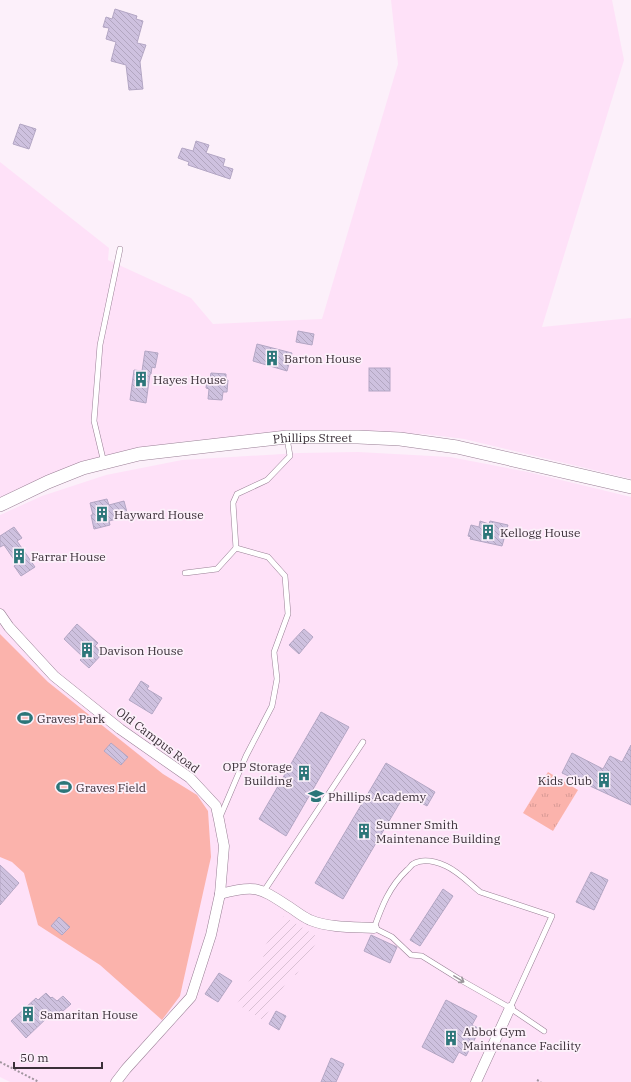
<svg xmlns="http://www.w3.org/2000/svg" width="631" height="1082" viewBox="0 0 631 1082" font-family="'IBM Plex Serif',serif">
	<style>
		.built { fill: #fee1f8 }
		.industrial { fill: url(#industrial-furrows) }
		.grass { fill: url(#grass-tufts) }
		.pitch { fill: #fbb3ac }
		.building { fill: url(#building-back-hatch); stroke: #b3a6c4 }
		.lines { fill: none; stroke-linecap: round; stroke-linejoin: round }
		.service-casing { stroke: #997f95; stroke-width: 6 }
		.minor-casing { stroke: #997f95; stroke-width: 11 }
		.tertiary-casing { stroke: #997f95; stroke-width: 14 }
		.path { stroke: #9f949d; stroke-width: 2; stroke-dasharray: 2 2; stroke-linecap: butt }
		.service { stroke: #fff; stroke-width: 5 }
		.minor { stroke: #fff; stroke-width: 10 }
		.tertiary { stroke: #fff; stroke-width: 13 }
		.oneway { stroke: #9c979c }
		.labels { text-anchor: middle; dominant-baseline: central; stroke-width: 3.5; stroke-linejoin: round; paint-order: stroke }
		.poi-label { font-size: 12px; fill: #3a2f38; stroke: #fcf0fa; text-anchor: start }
		.street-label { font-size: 12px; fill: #3a2f38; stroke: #fcf0fa }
	</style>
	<defs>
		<pattern id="industrial-furrows" width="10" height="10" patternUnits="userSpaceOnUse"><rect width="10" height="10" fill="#fee1f8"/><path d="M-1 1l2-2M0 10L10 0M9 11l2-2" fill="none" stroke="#dac1d5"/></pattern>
		<pattern id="grass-tufts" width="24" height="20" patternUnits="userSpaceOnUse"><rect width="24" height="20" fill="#fbb3ac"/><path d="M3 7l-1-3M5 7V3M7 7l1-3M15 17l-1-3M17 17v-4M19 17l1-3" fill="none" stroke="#d89a95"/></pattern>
		<pattern id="building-back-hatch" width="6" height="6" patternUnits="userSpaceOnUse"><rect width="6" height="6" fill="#cec1df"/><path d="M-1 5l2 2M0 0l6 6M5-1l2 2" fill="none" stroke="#b2a6c0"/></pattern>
	</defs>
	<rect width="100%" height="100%" fill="#fcf0fa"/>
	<g class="built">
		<path d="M 391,0 L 612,0 L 624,60 L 542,327 L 631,318 L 631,479 L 464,439 L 424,434 L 391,433 L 228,438 L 188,441 L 151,446 L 116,453 L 61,471 L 15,490 L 0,499 L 0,162 L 109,248 L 108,260 L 191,298 L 213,324 L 322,319 L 398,64 Z"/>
		<path d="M 358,452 L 450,457 L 528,472 L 631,497 L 631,1082 L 10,1082 L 0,1077 L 0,515 L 42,496 L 106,475 L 182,460 L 299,453 Z"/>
	</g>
	<path class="industrial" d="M 284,916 L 319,938 L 296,975 L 292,973 L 263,1020 L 237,1004 L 248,987 L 246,986 L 264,957 L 260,954 Z"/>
	<path class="grass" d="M 548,772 L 578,790 L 553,831 L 523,813 Z"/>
	<path class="pitch" d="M 0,634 L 48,682 L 163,774 L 197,795 L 208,811 L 211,857 L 180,996 L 162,1020 L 100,965 L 38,925 L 24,873 L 12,862 L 0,857 Z"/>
	<g class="building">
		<path d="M 115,9 L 137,16 L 136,19 L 143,21 L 137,43 L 146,45 L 140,62 L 143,89 L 129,90 L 126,65 L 111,61 L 116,42 L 106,39 L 109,28 L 103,27 L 106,17 L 112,19 Z"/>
		<path d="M 20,124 L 36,129 L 29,149 L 13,144 Z"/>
		<path d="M 196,141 L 209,145 L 206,153 L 225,159 L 223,166 L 233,169 L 230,179 L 188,165 L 189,162 L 178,158 L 182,148 L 193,151 Z"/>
		<path d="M 298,331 L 314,334 L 312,345 L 296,342 Z"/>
		<path d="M 257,344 L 292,353 L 287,371 L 253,361 Z"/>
		<path d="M 145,351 L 158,353 L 155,368 L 152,367 L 151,374 L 150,374 L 146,403 L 130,400 L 134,370 L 142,371 Z"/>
		<rect x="369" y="368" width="21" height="23"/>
		<path d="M 211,373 L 226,374 L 226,380 L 228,380 L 227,392 L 223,392 L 222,400 L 208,399 L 209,389 L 206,388 L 207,378 L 210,378 Z"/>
		<path d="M 107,499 L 109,505 L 124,501 L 128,516 L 109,521 L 110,525 L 94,529 L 91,515 L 93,515 L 90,503 Z"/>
		<path d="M 480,521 L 489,524 L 490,521 L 508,525 L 502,546 L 470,539 L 471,537 L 468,536 L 471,525 L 479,527 Z"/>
		<path d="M 14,527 L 22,538 L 17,541 L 35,567 L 21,576 L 14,566 L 17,564 L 4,545 L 0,547 L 0,536 Z"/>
		<path d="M 77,624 L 98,643 L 95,646 L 103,653 L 89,668 L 80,660 L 83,657 L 64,639 Z"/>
		<path d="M 304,629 L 313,637 L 299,654 L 289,645 Z"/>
		<path d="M 141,681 L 149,686 L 147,689 L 162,698 L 152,714 L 129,700 Z"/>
		<path d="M 321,712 L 349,727 L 286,836 L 259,819 Z"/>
		<path d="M 111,743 L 128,757 L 121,765 L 104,751 Z"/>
		<path d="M 631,745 L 631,805 L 562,773 L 572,753 L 603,769 L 610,756 L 622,762 Z"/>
		<path d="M 386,763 L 435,792 L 427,806 L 405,794 L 343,899 L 315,883 Z"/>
		<path d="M 0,865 L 19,883 L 0,905 Z"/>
		<path d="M 591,872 L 608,880 L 594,910 L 576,902 Z"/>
		<path d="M 443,889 L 453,896 L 420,946 L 410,940 Z"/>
		<path d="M 59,917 L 70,927 L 62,935 L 51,926 Z"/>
		<path d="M 371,935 L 397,947 L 390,963 L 364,951 Z"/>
		<path d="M 219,973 L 232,981 L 218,1002 L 205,994 Z"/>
		<path d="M 46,993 L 51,998 L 52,997 L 57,1001 L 63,996 L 71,1004 L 63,1011 L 61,1010 L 53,1017 L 51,1014 L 26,1038 L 11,1021 L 36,998 L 38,1000 Z"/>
		<path d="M 446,1000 L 477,1016 L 472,1025 L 480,1029 L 466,1056 L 459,1052 L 453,1063 L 422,1047 Z"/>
		<path d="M 276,1011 L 286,1016 L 279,1030 L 269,1024 Z"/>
		<path d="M 331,1058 L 344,1064 L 336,1082 L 321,1082 Z"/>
	</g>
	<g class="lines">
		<defs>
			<g id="service">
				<path d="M 104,463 L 94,421 L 100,345 L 120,249"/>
				<path d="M 236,548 L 233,503 L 237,494 L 267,480 L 290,456 L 287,438"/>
				<path d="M 185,573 L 217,569 L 236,548 L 268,557 L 285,576 L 288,614 L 274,652 L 277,679 L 272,706 L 246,756 L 220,817"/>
				<path d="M 264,891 L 363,742"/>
				<path d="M 510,1008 L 552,916 L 480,892 C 469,883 459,872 446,866 C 437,862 423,858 413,864 C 411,865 409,869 407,870 C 389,887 382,906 374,928 L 392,937 L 411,955 L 422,956 L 459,979 L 510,1008 L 544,1031"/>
			</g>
			<g id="minor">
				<path d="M 0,614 L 9,627 L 54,676 L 120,729 L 190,778 L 216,806 L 219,820 L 224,846 L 220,894 L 211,935 L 191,997 L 126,1069 L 116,1082"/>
				<path d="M 220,894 C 257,884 260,888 291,908 C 297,912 303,917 310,920 C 330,928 353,927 374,928"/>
				<path d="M 476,1082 L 510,1008"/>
			</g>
			<g id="tertiary">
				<path id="s1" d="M 0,505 L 48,482 L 83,468 L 139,454 L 287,437 L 358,437 L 400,439 L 457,447 L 631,487"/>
			</g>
		</defs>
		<use href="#service" class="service-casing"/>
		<use href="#minor" class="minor-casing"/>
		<use href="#tertiary" class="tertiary-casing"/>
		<g class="path">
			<path d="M 0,1062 L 39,1082"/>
			<path d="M 537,1080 L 541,1082"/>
		</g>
		<use href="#service" class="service"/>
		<use href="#minor" class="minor"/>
		<use href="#tertiary" class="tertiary"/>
	</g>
	<defs><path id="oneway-shaft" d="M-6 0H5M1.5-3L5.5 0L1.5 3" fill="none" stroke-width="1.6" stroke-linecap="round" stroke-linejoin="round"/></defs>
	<use class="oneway" href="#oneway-shaft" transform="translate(459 979) rotate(31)"/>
	<defs>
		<symbol id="building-bare" viewBox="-9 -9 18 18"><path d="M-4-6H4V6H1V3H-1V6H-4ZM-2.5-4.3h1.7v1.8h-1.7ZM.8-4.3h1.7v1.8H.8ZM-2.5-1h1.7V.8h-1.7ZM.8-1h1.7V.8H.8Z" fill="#2c7679" stroke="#fcf0fa" stroke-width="2.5" paint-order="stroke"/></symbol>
		<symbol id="stadium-bare" viewBox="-9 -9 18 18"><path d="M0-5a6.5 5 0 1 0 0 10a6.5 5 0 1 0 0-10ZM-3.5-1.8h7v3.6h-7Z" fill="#2c7679" stroke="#fcf0fa" stroke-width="2.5" paint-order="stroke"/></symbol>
		<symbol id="school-bare" viewBox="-9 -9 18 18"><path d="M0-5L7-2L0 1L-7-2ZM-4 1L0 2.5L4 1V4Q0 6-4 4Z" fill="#2c7679" stroke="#fcf0fa" stroke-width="2.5" paint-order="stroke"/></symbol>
	</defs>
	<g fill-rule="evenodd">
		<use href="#building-bare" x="261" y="347" width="22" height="22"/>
		<use href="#building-bare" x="130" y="368" width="22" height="22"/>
		<use href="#building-bare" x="91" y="503" width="22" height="22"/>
		<use href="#building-bare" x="477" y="521" width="22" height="22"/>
		<use href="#building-bare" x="8" y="545" width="22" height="22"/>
		<use href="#building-bare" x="76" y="639" width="22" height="22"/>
		<use href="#stadium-bare" x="14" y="707" width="22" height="22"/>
		<use href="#building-bare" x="293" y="762" width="22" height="22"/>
		<use href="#building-bare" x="593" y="769" width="22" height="22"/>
		<use href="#stadium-bare" x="53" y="776" width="22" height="22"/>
		<use href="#school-bare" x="305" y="785" width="22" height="22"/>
		<use href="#building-bare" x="353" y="820" width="22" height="22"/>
		<use href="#building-bare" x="17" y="1003" width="22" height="22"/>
		<use href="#building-bare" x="440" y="1027" width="22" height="22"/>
	</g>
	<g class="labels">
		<g class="poi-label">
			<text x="284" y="358">Barton House</text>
			<text x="153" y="379">Hayes House</text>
			<text x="114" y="514">Hayward House</text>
			<text x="500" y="532">Kellogg House</text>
			<text x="31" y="556">Farrar House</text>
			<text x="99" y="650">Davison House</text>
			<text x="37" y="718">Graves Park</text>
			<text x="292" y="766" text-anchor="end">OPP Storage<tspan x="292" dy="14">Building</tspan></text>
			<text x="592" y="780" text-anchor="end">Kids Club</text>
			<text x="76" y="787">Graves Field</text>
			<text x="328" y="796">Phillips Academy</text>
			<text x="376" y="824">Sumner Smith<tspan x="376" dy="14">Maintenance Building</tspan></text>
			<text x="40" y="1014">Samaritan House</text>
			<text x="463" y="1031">Abbot Gym<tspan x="463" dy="14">Maintenance Facility</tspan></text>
		</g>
		<g class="street-label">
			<text stroke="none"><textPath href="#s1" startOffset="323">Phillips Street</textPath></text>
			<text transform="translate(158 740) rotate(37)">Old Campus Road</text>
		</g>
	</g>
	<path d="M14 1062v6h88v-6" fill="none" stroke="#3a2f38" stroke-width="2"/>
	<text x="20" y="1062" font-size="12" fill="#3a2f38" stroke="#fcf0fa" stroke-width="3" paint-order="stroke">50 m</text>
</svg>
